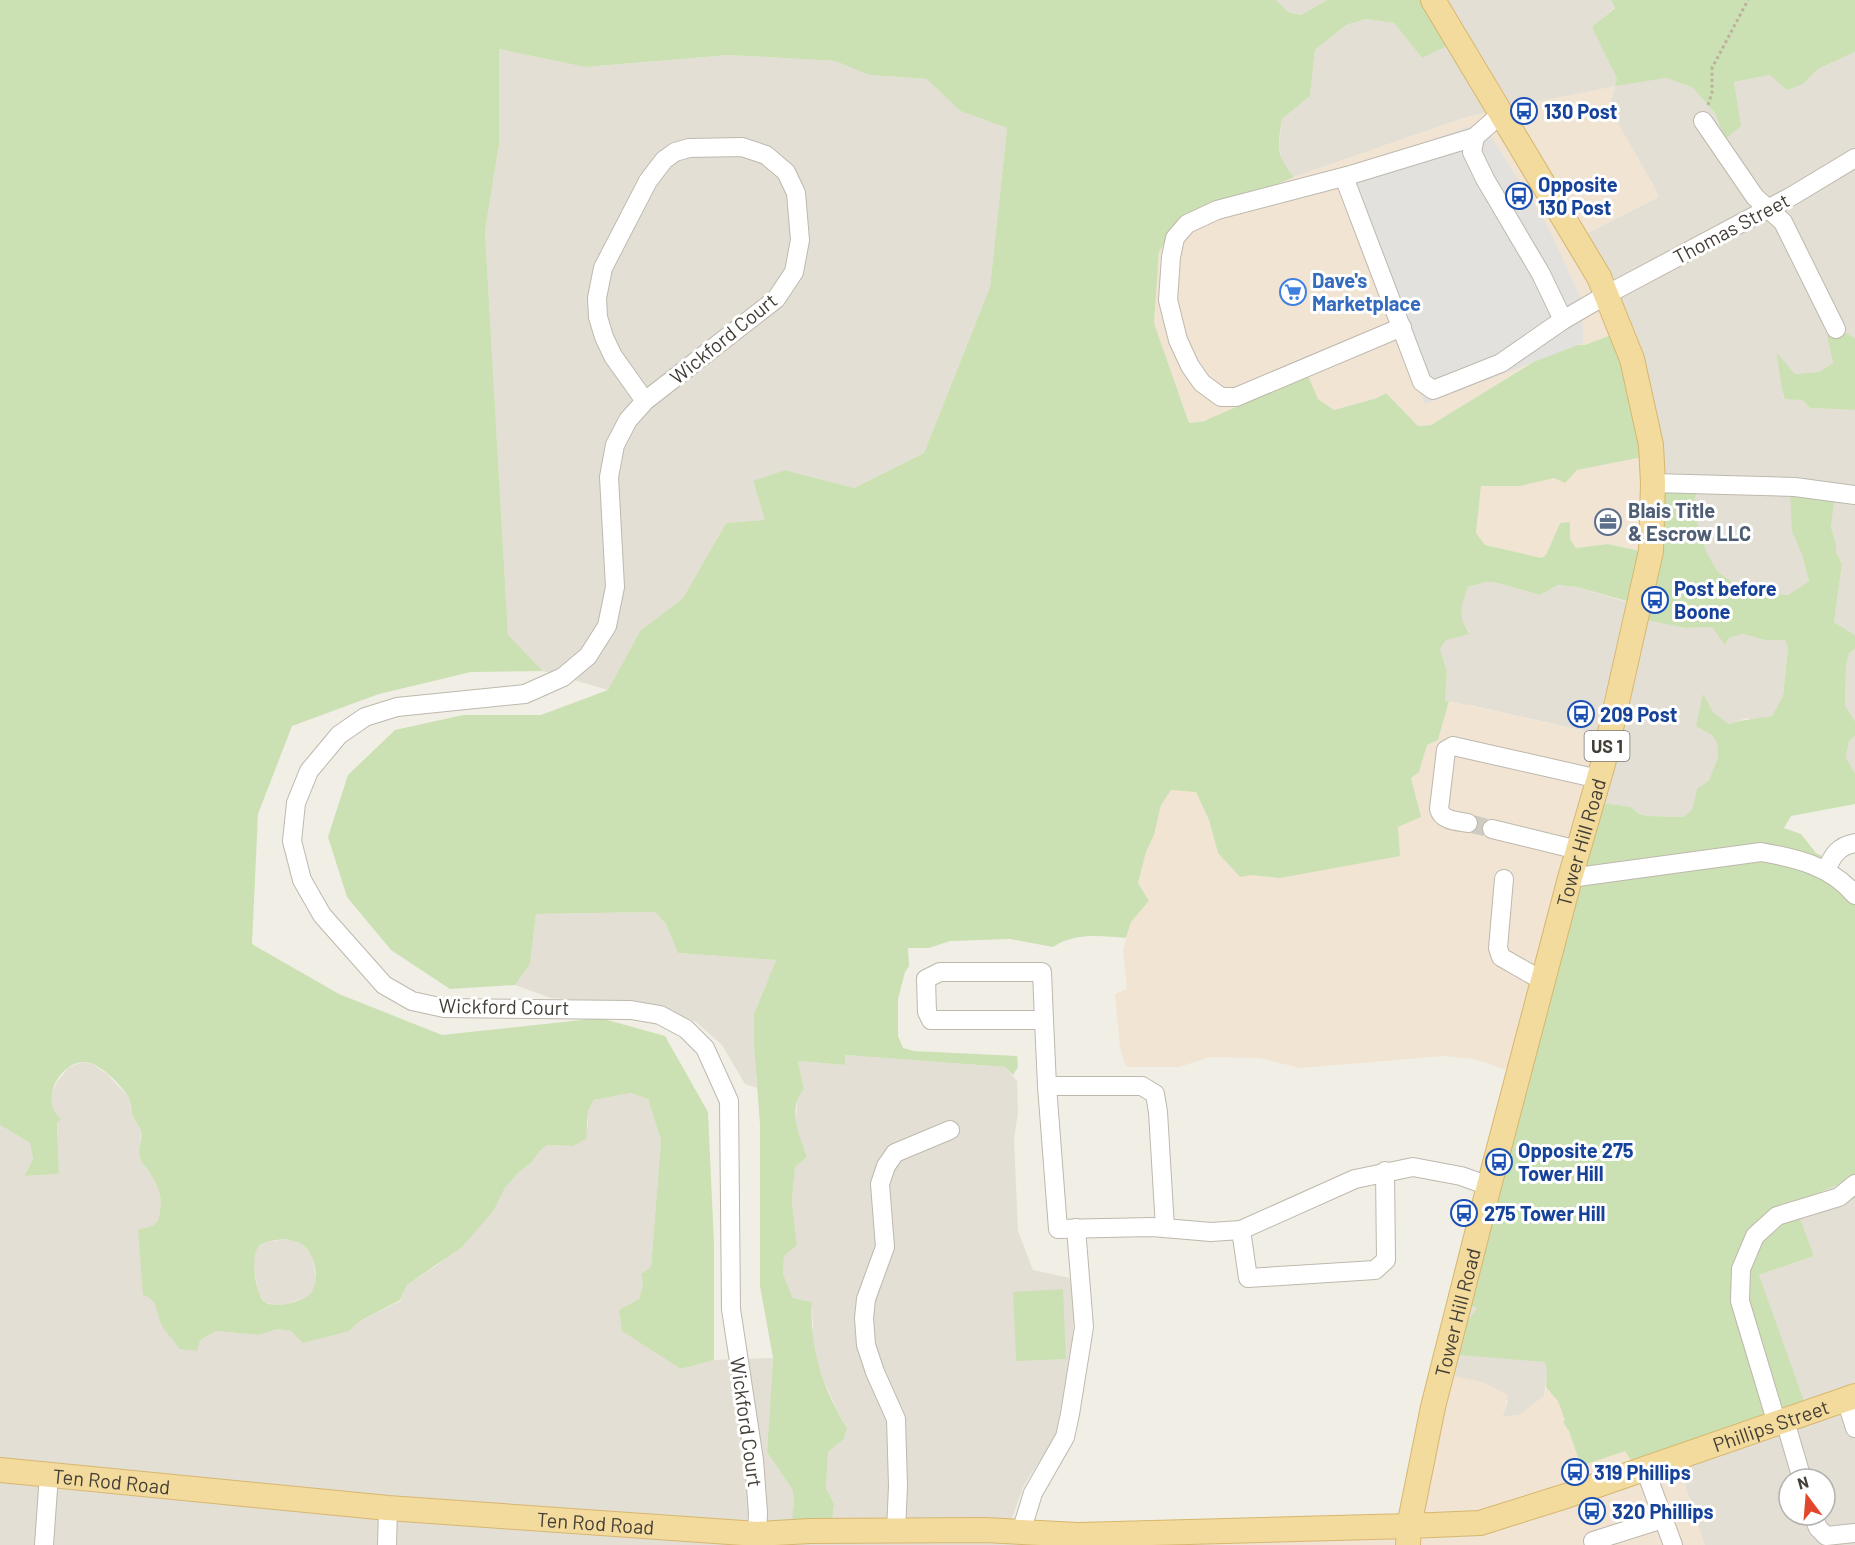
<svg xmlns="http://www.w3.org/2000/svg" width="1855" height="1545" viewBox="0 0 1855 1545" font-family="Barlow,sans-serif">
	<style>
		.residential { fill: #e4dfd5; fill-rule: evenodd }
		.commercial { fill: #f1e4d3 }
		.green { fill: #cce1b3; fill-rule: evenodd }
		.parking { fill: #e2e1de }
		.lines { fill: none; stroke-linecap: round; stroke-linejoin: round }
		.minor-tunnel { stroke: #cecbc3; stroke-width: 18; stroke-dasharray: 18 9; stroke-linecap: butt }
		.minor-casing { stroke: #beb8ad; stroke-width: 20 }
		.major-casing { stroke: #d6b76f; stroke-width: 26 }
		.path { stroke: #bcb19d; stroke-width: 3; stroke-dasharray: 3 3; stroke-linecap: butt }
		.minor { stroke: #fff; stroke-width: 18 }
		.major { stroke: #f3da9d; stroke-width: 24 }
		.labels { text-anchor: middle; dominant-baseline: central; stroke-width: 6; stroke-linejoin: round; paint-order: stroke }
		.shield { fill: #fff; stroke: #7b7872; stroke-width: 1.5 }
		.shield-label { font-size: 18px; font-weight: bold; fill: #433e36 }
		.transit-label { font-size: 20px; font-weight: bold; fill: #164399; stroke: #fff; text-anchor: start }
		.street-label { font-size: 20px; fill: #433e36; stroke: #fff }
		.shop-label { font-size: 20px; font-weight: bold; fill: #366cbe; stroke: #fff; text-anchor: start }
		.service-label { font-size: 20px; font-weight: bold; fill: #4e5e75; stroke: #fff; text-anchor: start }
	</style>
	<rect width="100%" height="100%" fill="#f1eee6"/>
	<g class="residential">
		<path d="M 1276,0 L 1327,0 L 1301,15 L 1288,12 Z"/>
		<path d="M 1431,0 L 1611,0 L 1615,7 L 1593,27 L 1617,79 L 1616,85 L 1667,78 L 1693,88 L 1715,113 L 1725,138 L 1736,101 L 1734,82 L 1770,75 L 1803,84 L 1818,69 L 1855,52 L 1855,338 L 1837,328 L 1827,337 L 1833,363 L 1819,372 L 1795,374 L 1777,354 L 1782,375 L 1783,396 L 1802,400 L 1810,408 L 1855,410 L 1855,635 L 1834,622 L 1842,564 L 1836,552 L 1836,544 L 1831,527 L 1792,532 L 1802,555 L 1809,581 L 1788,595 L 1748,592 L 1718,572 L 1707,553 L 1692,506 L 1664,482 L 1578,238 L 1658,197 L 1656,190 L 1612,113 L 1610,105 L 1495,110 L 1461,119 L 1294,177 L 1282,162 L 1279,145 L 1282,119 L 1310,96 L 1315,50 L 1346,25 L 1366,19 L 1394,23 L 1422,58 Z"/>
		<path d="M 499,49 L 585,67 L 729,55 L 835,61 L 869,75 L 928,79 L 960,111 L 1007,128 L 990,287 L 924,453 L 854,488 L 785,470 L 753,482 L 766,520 L 726,523 L 683,598 L 640,631 L 608,690 L 543,671 L 508,636 L 485,231 L 499,145 Z"/>
		<path d="M 1486,582 L 1498,583 L 1540,595 L 1558,585 L 1577,587 L 1637,605 L 1686,628 L 1712,627 L 1726,644 L 1729,638 L 1743,634 L 1765,640 L 1785,640 L 1788,648 L 1783,696 L 1773,716 L 1752,720 L 1747,718 L 1729,724 L 1714,713 L 1703,695 L 1712,735 L 1717,743 L 1718,757 L 1709,780 L 1697,789 L 1693,810 L 1683,817 L 1648,816 L 1639,814 L 1631,807 L 1591,801 L 1602,735 L 1474,706 L 1445,702 L 1447,671 L 1440,649 L 1445,640 L 1470,633 L 1463,624 L 1460,609 L 1468,587 Z"/>
		<path d="M 1855,649 L 1855,721 L 1845,707 L 1846,666 L 1849,653 Z"/>
		<path d="M 1855,736 L 1855,773 L 1846,758 L 1849,741 Z"/>
		<path d="M 655,912 L 666,924 L 678,953 L 776,960 L 754,1014 L 754,1045 L 757,1088 L 745,1084 L 722,1045 L 696,1022 L 654,1005 L 551,998 L 515,985 L 530,964 L 536,914 Z"/>
		<path d="M 845,1055 L 1005,1067 L 1017,1081 L 1018,1112 L 1014,1139 L 1018,1231 L 1033,1270 L 1070,1278 L 1074,1315 L 1071,1354 L 1056,1435 L 1024,1485 L 1010,1524 L 832,1523 L 834,1504 L 826,1488 L 828,1452 L 844,1439 L 847,1428 L 839,1415 L 819,1370 L 811,1336 L 813,1328 L 812,1302 L 793,1298 L 783,1274 L 784,1256 L 797,1244 L 792,1201 L 795,1167 L 807,1157 L 795,1128 L 798,1095 L 804,1089 L 798,1061 L 845,1065 Z"/>
		<path d="M 82,1062 L 92,1064 L 107,1074 L 125,1093 L 129,1098 L 132,1114 L 141,1131 L 139,1157 L 158,1186 L 162,1206 L 158,1221 L 152,1226 L 150,1297 L 157,1306 L 162,1325 L 174,1340 L 179,1349 L 216,1331 L 259,1335 L 277,1329 L 291,1331 L 349,1331 L 360,1321 L 400,1301 L 407,1285 L 439,1264 L 494,1210 L 505,1188 L 518,1173 L 532,1162 L 539,1152 L 547,1145 L 573,1146 L 588,1126 L 588,1111 L 594,1100 L 631,1093 L 648,1099 L 661,1140 L 651,1267 L 641,1274 L 643,1284 L 639,1299 L 681,1369 L 714,1360 L 773,1358 L 767,1451 L 792,1489 L 794,1501 L 792,1531 L 833,1540 L 1082,1545 L 0,1545 L 0,1125 L 30,1143 L 33,1159 L 26,1176 L 59,1174 L 57,1116 L 53,1110 L 50,1096 L 57,1082 L 68,1068 Z"/>
		<path d="M 1855,1179 L 1855,1545 L 1704,1545 L 1680,1469 L 1759,1275 L 1814,1256 L 1800,1218 L 1801,1207 L 1813,1195 ZM 1789,1479 L 1825,1479 L 1825,1515 L 1789,1515 Z"/>
		<path d="M 286,1239 L 303,1244 L 312,1257 L 316,1278 L 315,1289 L 306,1298 L 278,1306 L 265,1302 L 258,1293 L 253,1260 L 257,1248 L 266,1242 Z"/>
		<path d="M 1459,1301 L 1522,1318 L 1548,1365 L 1544,1396 L 1520,1415 L 1502,1417 L 1508,1400 L 1448,1375 Z"/>
	</g>
	<g class="commercial">
		<path d="M 1615,86 L 1610,105 L 1612,113 L 1656,190 L 1658,197 L 1579,238 L 1619,332 L 1585,345 L 1560,345 L 1431,425 L 1418,426 L 1386,393 L 1377,398 L 1334,410 L 1318,399 L 1189,423 L 1154,323 L 1159,252 L 1175,226 L 1294,177 L 1461,119 L 1495,110 Z"/>
		<path d="M 1648,456 L 1649,553 L 1608,544 L 1576,548 L 1570,539 L 1570,522 L 1560,523 L 1546,555 L 1542,558 L 1485,545 L 1476,534 L 1481,486 L 1520,486 L 1577,470 Z"/>
		<path d="M 1449,701 L 1602,735 L 1516,1073 L 1474,1059 L 1444,1056 L 1300,1068 L 1259,1058 L 1210,1057 L 1179,1067 L 1127,1067 L 1124,1062 L 1120,1047 L 1115,994 L 1127,989 L 1123,950 L 1131,922 L 1149,901 L 1138,883 L 1146,852 L 1154,835 L 1161,805 L 1170,789 L 1196,791 L 1209,820 L 1218,853 L 1251,875 L 1280,878 L 1420,817 L 1411,778 L 1419,772 L 1427,745 L 1438,740 Z"/>
		<path d="M 1448,1375 L 1483,1382 L 1508,1395 L 1502,1417 L 1520,1415 L 1544,1396 L 1546,1387 L 1573,1416 L 1563,1423 L 1578,1432 L 1620,1442 L 1683,1461 L 1680,1470 L 1705,1545 L 1082,1545 L 1401,1538 Z"/>
	</g>
	<g class="green">
		<path d="M 0,0 L 1276,0 L 1288,12 L 1301,15 L 1327,0 L 1431,0 L 1447,46 L 1422,58 L 1394,23 L 1366,19 L 1346,25 L 1315,50 L 1310,96 L 1282,119 C 1278,147 1275,154 1294,177 L 1175,226 L 1159,252 L 1154,323 L 1189,423 L 1204,421 L 1308,376 L 1318,399 L 1334,410 L 1377,398 L 1386,393 L 1418,426 L 1431,425 L 1561,345 L 1585,345 L 1619,332 L 1648,456 L 1577,470 L 1565,483 L 1554,478 L 1520,486 L 1481,486 L 1476,533 L 1485,545 L 1542,558 L 1546,555 L 1560,523 L 1570,522 L 1570,539 L 1576,548 L 1608,544 L 1649,553 L 1654,483 L 1700,483 L 1692,506 L 1707,553 L 1718,572 L 1748,592 L 1788,595 L 1809,581 L 1802,555 L 1792,532 L 1790,491 L 1835,492 L 1831,527 L 1836,544 L 1836,552 L 1842,564 L 1834,622 L 1855,635 L 1855,649 L 1849,653 L 1846,666 L 1845,706 L 1855,721 L 1855,736 L 1849,741 L 1846,758 L 1855,773 L 1855,804 L 1791,816 L 1784,828 L 1801,834 L 1816,853 L 1831,860 L 1855,889 L 1855,1175 L 1851,1180 L 1813,1195 L 1801,1207 L 1800,1218 L 1814,1256 L 1759,1275 L 1809,1415 L 1639,1472 L 1625,1451 L 1581,1466 L 1569,1431 L 1563,1422 L 1565,1420 L 1558,1401 L 1546,1387 L 1547,1369 L 1545,1362 L 1459,1355 L 1464,1327 L 1477,1308 L 1459,1301 L 1591,801 L 1631,807 L 1639,814 L 1648,816 L 1683,817 L 1692,810 L 1697,789 L 1709,780 L 1718,757 L 1717,743 L 1712,735 L 1696,726 L 1703,694 L 1714,713 L 1729,724 C 1744,719 1757,719 1772,716 L 1783,696 L 1788,648 L 1785,640 L 1765,640 L 1743,634 L 1729,638 L 1725,645 L 1712,627 L 1686,628 L 1641,619 L 1637,604 L 1577,587 L 1558,585 L 1540,595 L 1498,583 L 1486,582 L 1468,587 C 1461,606 1457,617 1470,634 L 1446,640 L 1440,649 L 1447,671 L 1445,701 L 1449,701 L 1438,740 L 1427,745 L 1419,772 L 1411,778 L 1421,817 L 1398,827 L 1400,856 L 1280,878 L 1251,875 L 1240,877 L 1218,853 L 1209,820 L 1196,792 L 1171,790 L 1161,805 L 1154,835 L 1146,852 L 1138,883 L 1149,901 L 1131,922 L 1126,938 C 1102,936 1075,932 1053,947 L 1010,939 L 950,941 L 929,948 L 908,948 L 909,966 L 905,972 L 898,999 L 898,1036 L 903,1048 L 914,1051 L 1017,1056 L 1018,1067 L 1013,1075 L 1005,1067 L 845,1055 L 845,1065 L 798,1061 L 804,1089 C 787,1108 799,1136 807,1157 L 795,1167 L 792,1201 L 797,1245 L 784,1256 L 783,1274 L 793,1298 L 812,1302 C 809,1347 823,1390 847,1428 L 844,1439 L 828,1452 L 826,1488 L 834,1504 L 832,1523 L 792,1521 L 794,1501 L 792,1489 L 767,1452 L 773,1358 L 760,1286 L 760,1124 L 754,1045 L 754,1014 L 776,960 L 678,953 L 666,924 L 655,912 L 536,914 L 530,964 L 515,985 L 450,989 L 391,950 L 347,897 L 328,837 L 348,775 L 395,730 L 463,715 L 541,715 L 608,690 L 640,631 L 683,598 L 726,523 L 765,520 L 753,481 L 785,470 L 854,488 L 924,453 L 990,287 L 1007,128 L 960,111 L 927,79 L 869,75 L 835,61 L 729,55 L 585,67 L 499,49 L 499,145 L 485,231 L 508,635 L 543,671 L 471,672 L 379,694 L 292,726 L 258,814 L 252,944 L 339,994 L 442,1035 L 600,1018 L 665,1036 L 708,1112 L 714,1244 L 714,1360 L 681,1369 L 622,1331 L 619,1310 L 639,1299 L 643,1284 L 641,1274 L 651,1267 L 661,1140 L 648,1099 L 631,1093 L 594,1100 L 588,1111 L 586,1139 L 573,1146 L 547,1145 L 539,1152 L 532,1162 L 518,1173 L 505,1188 L 494,1210 L 462,1247 L 407,1285 L 400,1300 L 360,1321 L 349,1331 L 303,1343 L 291,1331 L 277,1329 L 259,1335 L 216,1331 L 200,1340 L 197,1351 L 179,1349 C 174,1339 165,1333 161,1324 C 156,1312 158,1299 143,1295 L 138,1230 L 152,1226 L 158,1221 C 164,1199 160,1189 148,1170 C 145,1166 141,1162 140,1158 C 137,1150 143,1139 141,1131 C 139,1125 134,1120 132,1114 C 131,1108 131,1102 128,1096 C 120,1084 100,1063 85,1062 C 61,1061 38,1100 61,1119 L 57,1123 L 59,1174 L 25,1176 L 33,1159 L 30,1143 L 0,1125 ZM 286,1239 C 291,1241 299,1242 303,1245 C 316,1256 321,1283 309,1295 C 301,1302 275,1309 265,1302 C 255,1296 250,1255 259,1246 C 267,1240 276,1240 286,1239 Z"/>
		<path d="M 1611,0 L 1855,0 L 1855,52 L 1818,69 L 1803,84 L 1787,90 L 1770,75 L 1734,82 L 1741,126 L 1725,139 L 1715,113 L 1693,88 L 1667,78 L 1615,86 L 1617,79 L 1592,27 L 1615,8 Z"/>
		<path d="M 1831,328 L 1837,328 L 1855,338 L 1855,410 L 1810,408 L 1802,400 L 1785,399 C 1781,392 1779,363 1776,352 L 1795,374 L 1819,372 L 1833,363 L 1827,337 Z"/>
		<path d="M 1063,1289 L 1066,1359 L 1016,1361 L 1013,1292 Z"/>
	</g>
	<path class="parking" d="M 1482,122 L 1545,221 L 1582,300 L 1583,343 L 1425,404 L 1334,174 Z"/>
	<g class="lines">
		<path class="minor-tunnel" d="M 1468,823 L 1492,829"/>
		<defs>
			<g id="minor">
				<path d="M 1703,121 L 1755,197 L 1783,222 L 1836,329"/>
				<path d="M 1475,137 L 1472,152 L 1485,179 L 1541,274 L 1563,320"/>
				<path d="M 1347,176 L 1347,185 L 1422,382 L 1433,390 L 1501,363 L 1563,320 L 1606,295 L 1792,196 L 1855,158"/>
				<path d="M 1402,327 L 1236,397 L 1221,397 L 1202,383 L 1190,366 L 1178,340 L 1168,300 L 1171,257 L 1175,238 L 1187,224 L 1217,210 L 1347,176 L 1475,137 L 1502,113"/>
				<path d="M 645,401 L 613,356 L 604,337 L 598,317 L 597,298 L 603,268 L 648,181 L 664,160 L 675,152 L 689,148 L 742,147 L 766,155 L 786,172 L 796,193 L 800,240 L 794,272 L 776,299 L 645,401 L 628,420 L 615,445 L 609,477 L 615,587 L 607,626 L 588,656 L 563,677 L 525,694 L 397,707 L 365,717 L 339,735 L 309,771 L 296,803 L 292,841 L 302,880 L 322,915 L 384,985 L 412,1001 L 444,1008 L 631,1010 L 660,1015 L 686,1029 L 705,1048 L 729,1101 L 731,1309 L 754,1460 L 758,1513 L 757,1534"/>
				<path d="M 1653,483 L 1795,487 L 1855,495"/>
				<path d="M 1468,823 C 1457,821 1442,821 1439,809 L 1446,750 L 1453,746 L 1599,779"/>
				<path d="M 1492,829 L 1578,850"/>
				<path d="M 1826,870 C 1833,855 1838,846 1855,843"/>
				<path d="M 1570,878 L 1761,852 C 1796,858 1831,866 1855,895"/>
				<path d="M 1504,879 L 1498,948 L 1501,957 L 1543,981"/>
				<path d="M 1044,1020 L 1042,972 L 940,972 L 926,979 L 927,1012 L 931,1020 L 1044,1020 L 1047,1086 L 1058,1229 L 1152,1227 L 1211,1232 L 1241,1230 L 1355,1179 L 1413,1167 L 1461,1176 L 1489,1186"/>
				<path d="M 1047,1086 L 1142,1086 L 1155,1094 L 1158,1112 L 1165,1228"/>
				<path d="M 1241,1230 L 1248,1278 L 1375,1270 L 1386,1260 L 1385,1171"/>
				<path d="M 1846,1399 L 1855,1428"/>
				<path d="M 1785,1421 L 1802,1479"/>
				<path d="M 1777,1424 L 1740,1301 L 1741,1269 L 1755,1236 L 1777,1216 L 1839,1197 L 1855,1184"/>
				<path d="M 1645,1469 L 1673,1545"/>
				<path d="M 1813,1515 L 1818,1528 L 1826,1536 L 1855,1533"/>
				<path d="M 896,1531 L 898,1486 L 896,1419 L 875,1372 L 866,1345 L 864,1318 L 866,1299 L 885,1247 L 880,1184 L 886,1166 L 895,1153 L 950,1130"/>
				<path d="M 1021,1532 L 1033,1493 L 1065,1437 L 1070,1414 L 1084,1327 L 1076,1228"/>
				<path d="M 44,1545 L 49,1475"/>
				<path d="M 387,1545 L 388,1508"/>
				<path d="M 1595,1545 L 1593,1541 L 1663,1519"/>
			</g>
			<g id="major">
				<path id="s1" d="M 0,1470 L 388,1508 L 757,1534 L 810,1531 L 985,1530 L 1078,1535 L 1409,1526 L 1480,1523 L 1566,1496 L 1855,1396"/>
				<path id="s2" d="M 1408,1545 L 1409,1526 L 1433,1407 L 1489,1186 L 1570,878 L 1603,764 L 1651,551 L 1653,483 L 1651,445 L 1632,359 L 1599,277 L 1433,0"/>
			</g>
		</defs>
		<use href="#minor" class="minor-casing"/>
		<use href="#major" class="major-casing"/>
		<path class="path" d="M 1708,105 L 1712,93 L 1712,68 L 1748,0"/>
		<use href="#minor" class="minor"/>
		<use href="#major" class="major"/>
	</g>
	<defs>
		<symbol id="bus-ring" viewBox="-11 -11 22 22"><circle r="9.5" fill="#fff" stroke="#1a4fb4" stroke-width="1.5"/><path d="M-5-6H5V4H4V6H2V4H-2V6H-4V4H-5ZM-3.5-4V0h7V-4ZM-3.5 1.2v1.5H-2V1.2ZM2 1.2v1.5H3.5V1.2Z" fill="#1a4fb4"/></symbol>
		<symbol id="supermarket-ring" viewBox="-11 -11 22 22"><circle r="9.5" fill="#fff" stroke="#3f7fe0" stroke-width="1.5"/><path d="M-6-5.5h2.5l.6 2H6L4.5 2H-2.5L-4.4-4H-6ZM-1.5 3.2a1.3 1.3 0 1 0 .1 0ZM3 3.2a1.3 1.3 0 1 0 .1 0Z" fill="#3f7fe0"/></symbol>
		<symbol id="office-ring" viewBox="-11 -11 22 22"><circle r="9.5" fill="#fff" stroke="#5c6f8a" stroke-width="1.5"/><path d="M-6-3h4V-5.5h4V-3h4V5H-6ZM-1-4.5V-3h2v-1.5ZM-6 0V1H6V0Z" fill="#5c6f8a"/></symbol>
	</defs>
	<g fill-rule="evenodd">
		<use href="#bus-ring" x="1509" y="96" width="30" height="30"/>
		<use href="#bus-ring" x="1504" y="181" width="30" height="30"/>
		<use href="#supermarket-ring" x="1278" y="277" width="30" height="30"/>
		<use href="#office-ring" x="1593" y="507" width="30" height="30"/>
		<use href="#bus-ring" x="1640" y="585" width="30" height="30"/>
		<use href="#bus-ring" x="1566" y="699" width="30" height="30"/>
		<use href="#bus-ring" x="1484" y="1147" width="30" height="30"/>
		<use href="#bus-ring" x="1449" y="1198" width="30" height="30"/>
		<use href="#bus-ring" x="1560" y="1457" width="30" height="30"/>
		<use href="#bus-ring" x="1577" y="1496" width="30" height="30"/>
	</g>
	<g class="labels">
		<rect class="shield" x="1584.5" y="731" width="45" height="30" rx="4.5"/>
		<g class="shield-label">
			<text x="1607" y="746">US 1</text>
		</g>
		<g class="transit-label">
			<text x="1544" y="111">130 Post</text>
			<text x="1538" y="184">Opposite<tspan x="1538" dy="23">130 Post</tspan></text>
			<text x="1674" y="588">Post before<tspan x="1674" dy="23">Boone</tspan></text>
			<text x="1600" y="714">209 Post</text>
			<text x="1518" y="1150">Opposite 275<tspan x="1518" dy="23">Tower Hill</tspan></text>
			<text x="1484" y="1213">275 Tower Hill</text>
			<text x="1594" y="1472">319 Phillips</text>
			<text x="1612" y="1511">320 Phillips</text>
		</g>
		<g class="street-label">
			<text transform="translate(1731 228) rotate(-28)">Thomas Street</text>
			<text transform="translate(723 338) rotate(-39)">Wickford Court</text>
			<text stroke="none"><textPath href="#s2" startOffset="724">Tower Hill Road</textPath></text>
			<text transform="translate(504 1006) rotate(1)">Wickford Court</text>
			<text stroke="none"><textPath href="#s2" startOffset="238">Tower Hill Road</textPath></text>
			<text transform="translate(747 1422) rotate(82)">Wickford Court</text>
			<text stroke="none"><textPath href="#s1" startOffset="1790">Phillips Street</textPath></text>
			<text stroke="none"><textPath href="#s1" startOffset="112">Ten Rod Road</textPath></text>
			<text stroke="none"><textPath href="#s1" startOffset="598">Ten Rod Road</textPath></text>
		</g>
		<g class="shop-label">
			<text x="1312" y="280">Dave's<tspan x="1312" dy="23">Marketplace</tspan></text>
		</g>
		<g class="service-label">
			<text x="1628" y="510">Blais Title<tspan x="1628" dy="23">&amp; Escrow LLC</tspan></text>
		</g>
	</g>
	<g transform="translate(1807 1497) rotate(344)"><circle r="28" fill="#ffffff" stroke="#b4b2af" stroke-width="1.5"/>
	<path d="M0-4.5L10 22L0 15L-10 22Z" fill="#e2472c"/>
	<text y="-9" font-size="16" font-weight="bold" text-anchor="middle" fill="#433e36">N</text>
	</g>
</svg>
